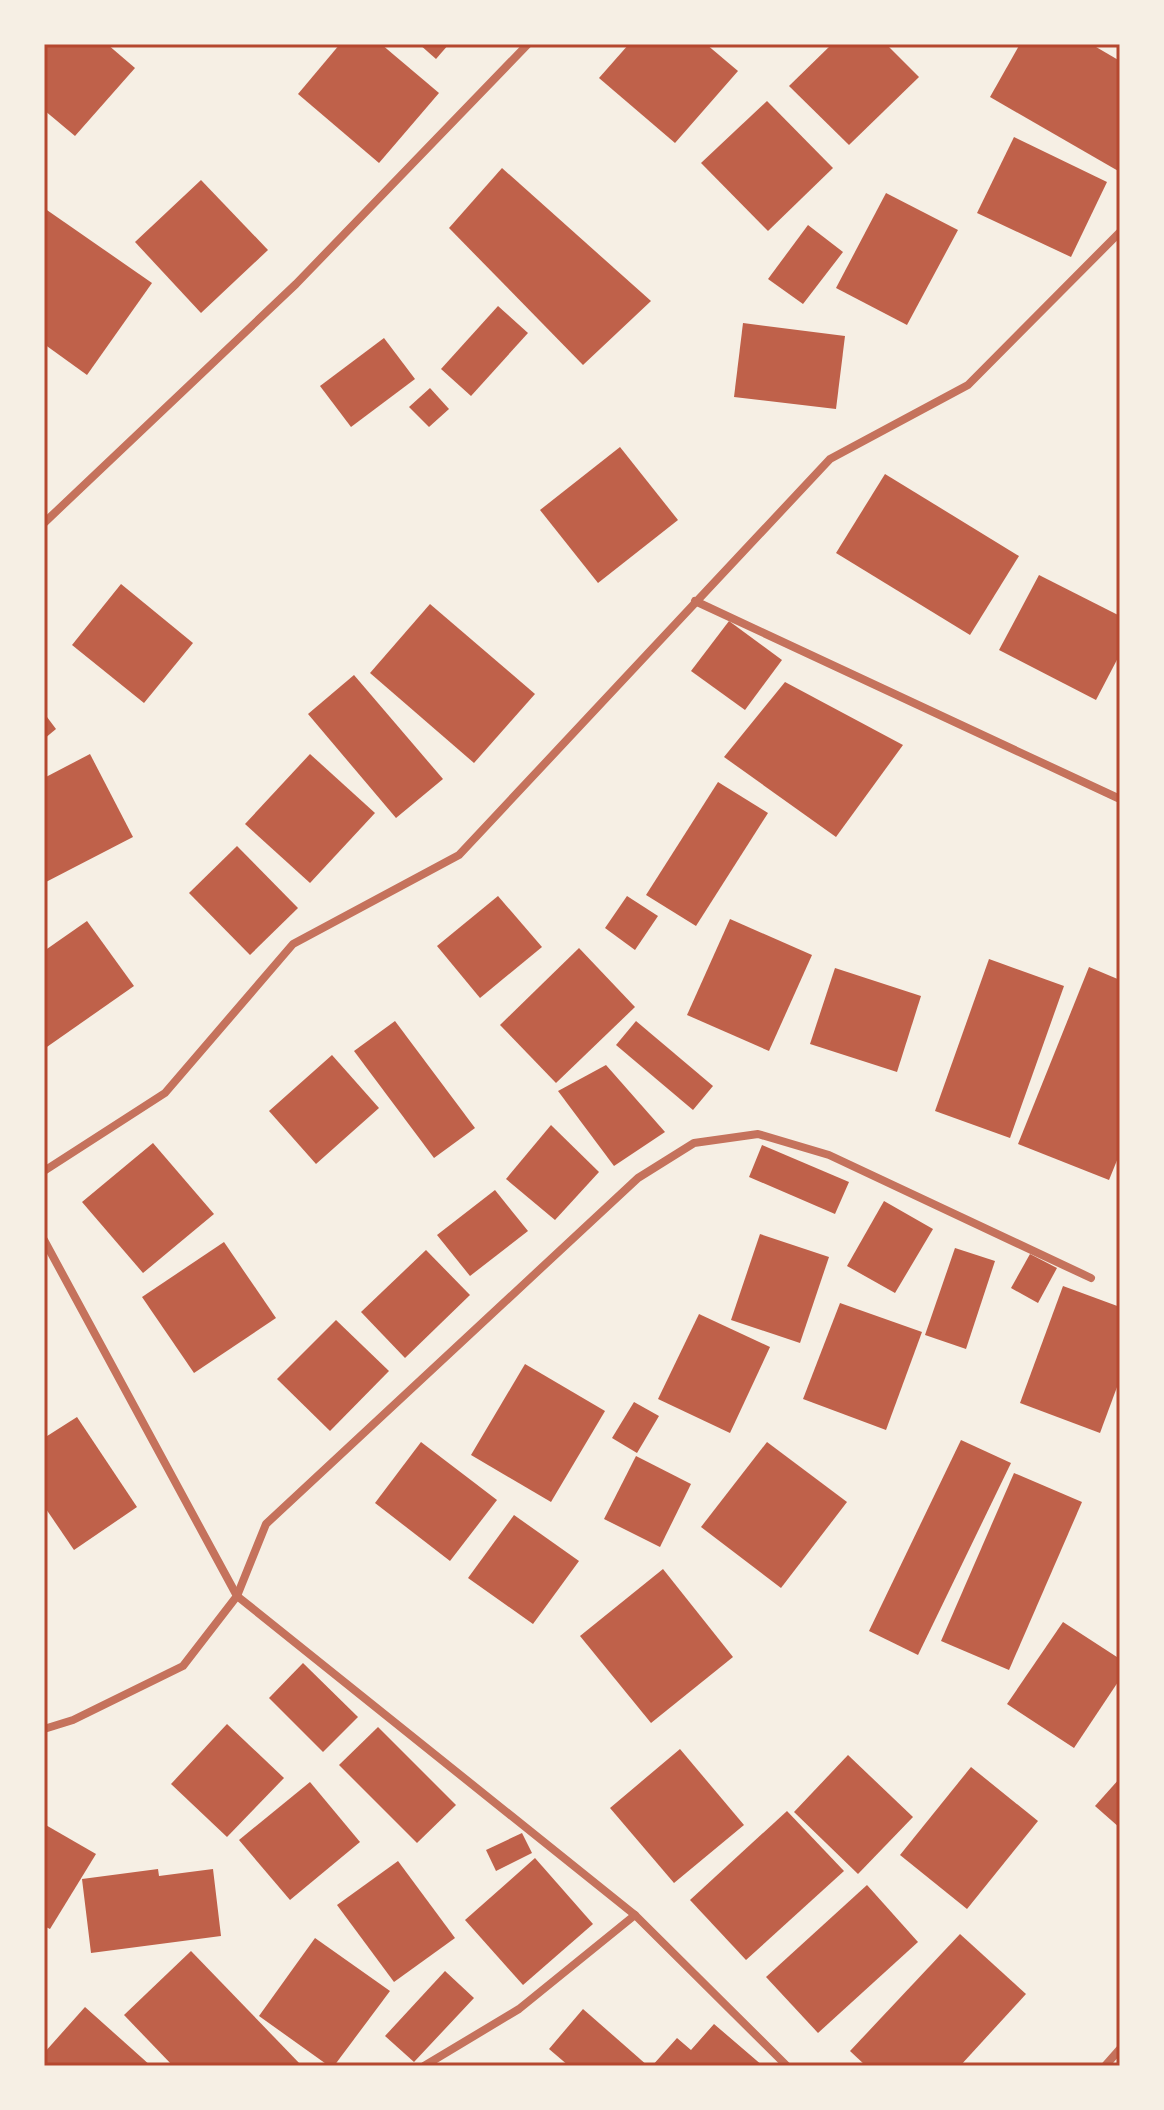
<svg xmlns="http://www.w3.org/2000/svg" width="1164" height="2110" viewBox="0 0 1164 2110" font-family="'Fira Sans Condensed',sans-serif">
	<style>
		.building { fill: #bf614a }
		.lines { fill: none; stroke-linecap: round; stroke-linejoin: round }
		.minor { stroke: #c5725c; stroke-width: 8 }
		.neatline { fill: none; stroke: #b5482f; stroke-width: 3 }
	</style>
	<rect width="100%" height="100%" fill="#f6efe4"/>
	<g class="building">
		<path d="M 44,44 L 107,44 L 135,68 L 75,136 L 44,110 Z"/>
		<path d="M 340,44 L 381,44 L 439,93 L 379,163 L 298,94 Z"/>
		<path d="M 419,44 L 449,44 L 436,59 Z"/>
		<path d="M 629,44 L 706,44 L 738,71 L 675,143 L 599,78 Z"/>
		<path d="M 832,44 L 886,44 L 919,77 L 849,145 L 789,86 Z"/>
		<path d="M 1020,44 L 1091,44 L 1120,61 L 1120,172 L 990,97 Z"/>
		<path d="M 767,101 L 833,168 L 768,231 L 701,163 Z"/>
		<path d="M 1014,137 L 1107,182 L 1071,257 L 977,213 Z"/>
		<path d="M 502,168 L 651,301 L 583,365 L 449,228 Z"/>
		<path d="M 201,180 L 268,250 L 201,313 L 135,242 Z"/>
		<path d="M 886,193 L 958,230 L 907,325 L 836,288 Z"/>
		<path d="M 44,208 L 152,283 L 87,375 L 44,344 Z"/>
		<path d="M 808,225 L 843,252 L 803,304 L 768,279 Z"/>
		<path d="M 498,306 L 528,333 L 471,396 L 441,369 Z"/>
		<path d="M 743,323 L 845,336 L 836,409 L 734,397 Z"/>
		<path d="M 384,338 L 415,379 L 351,427 L 320,386 Z"/>
		<path d="M 430,388 L 449,409 L 429,427 L 409,407 Z"/>
		<path d="M 620,447 L 678,520 L 598,583 L 540,510 Z"/>
		<path d="M 885,474 L 1019,556 L 970,635 L 836,553 Z"/>
		<path d="M 1039,575 L 1120,616 L 1120,654 L 1096,700 L 999,650 Z"/>
		<path d="M 121,584 L 193,643 L 144,703 L 72,645 Z"/>
		<path d="M 430,604 L 535,694 L 474,763 L 370,673 Z"/>
		<path d="M 729,621 L 782,660 L 745,710 L 691,671 Z"/>
		<path d="M 354,675 L 443,779 L 396,818 L 308,714 Z"/>
		<path d="M 785,682 L 903,745 L 836,837 L 724,757 Z"/>
		<path d="M 44,713 L 56,729 L 44,739 Z"/>
		<path d="M 90,754 L 133,837 L 44,883 L 44,778 Z"/>
		<path d="M 310,754 L 375,813 L 310,883 L 245,824 Z"/>
		<path d="M 718,782 L 768,813 L 696,926 L 646,895 Z"/>
		<path d="M 237,846 L 298,908 L 250,955 L 189,893 Z"/>
		<path d="M 498,896 L 542,947 L 480,998 L 437,946 Z"/>
		<path d="M 627,896 L 658,916 L 635,950 L 605,928 Z"/>
		<path d="M 730,919 L 812,955 L 769,1051 L 687,1015 Z"/>
		<path d="M 87,921 L 134,986 L 44,1049 L 44,951 Z"/>
		<path d="M 579,948 L 635,1007 L 556,1083 L 500,1025 Z"/>
		<path d="M 989,959 L 1064,986 L 1010,1138 L 935,1111 Z"/>
		<path d="M 1089,967 L 1120,980 L 1120,1153 L 1109,1180 L 1018,1144 Z"/>
		<path d="M 835,968 L 921,996 L 897,1072 L 810,1044 Z"/>
		<path d="M 395,1021 L 475,1128 L 434,1158 L 354,1051 Z"/>
		<path d="M 636,1021 L 713,1086 L 693,1110 L 616,1045 Z"/>
		<path d="M 332,1055 L 379,1108 L 316,1164 L 269,1111 Z"/>
		<path d="M 606,1065 L 665,1132 L 614,1166 L 558,1091 Z"/>
		<path d="M 551,1125 L 599,1172 L 555,1220 L 506,1179 Z"/>
		<path d="M 153,1143 L 214,1214 L 143,1273 L 82,1202 Z"/>
		<path d="M 762,1145 L 849,1182 L 835,1214 L 749,1177 Z"/>
		<path d="M 495,1190 L 528,1231 L 470,1276 L 437,1235 Z"/>
		<path d="M 884,1201 L 933,1229 L 895,1293 L 847,1266 Z"/>
		<path d="M 760,1234 L 829,1257 L 800,1343 L 731,1320 Z"/>
		<path d="M 224,1242 L 276,1318 L 194,1373 L 142,1297 Z"/>
		<path d="M 955,1248 L 995,1261 L 966,1349 L 925,1335 Z"/>
		<path d="M 426,1250 L 470,1295 L 405,1358 L 361,1312 Z"/>
		<path d="M 1030,1254 L 1057,1268 L 1038,1303 L 1011,1288 Z"/>
		<path d="M 1063,1286 L 1120,1307 L 1120,1379 L 1100,1433 L 1020,1403 Z"/>
		<path d="M 840,1303 L 922,1332 L 886,1430 L 803,1399 Z"/>
		<path d="M 699,1314 L 770,1347 L 730,1433 L 658,1399 Z"/>
		<path d="M 336,1320 L 389,1371 L 330,1431 L 277,1379 Z"/>
		<path d="M 525,1364 L 605,1411 L 551,1502 L 471,1455 Z"/>
		<path d="M 634,1402 L 659,1416 L 637,1453 L 612,1438 Z"/>
		<path d="M 77,1417 L 137,1507 L 74,1550 L 44,1506 L 44,1438 Z"/>
		<path d="M 961,1440 L 1011,1463 L 918,1655 L 869,1631 Z"/>
		<path d="M 421,1442 L 497,1500 L 450,1561 L 375,1503 Z"/>
		<path d="M 767,1442 L 847,1502 L 781,1588 L 701,1527 Z"/>
		<path d="M 636,1456 L 691,1484 L 660,1547 L 604,1519 Z"/>
		<path d="M 1014,1473 L 1082,1502 L 1009,1670 L 941,1641 Z"/>
		<path d="M 514,1515 L 579,1561 L 533,1624 L 468,1578 Z"/>
		<path d="M 663,1569 L 733,1657 L 651,1723 L 580,1636 Z"/>
		<path d="M 1063,1622 L 1120,1659 L 1120,1679 L 1074,1748 L 1007,1704 Z"/>
		<path d="M 303,1663 L 358,1717 L 323,1752 L 269,1698 Z"/>
		<path d="M 227,1724 L 284,1778 L 227,1837 L 171,1784 Z"/>
		<path d="M 378,1727 L 456,1805 L 417,1843 L 339,1765 Z"/>
		<path d="M 680,1749 L 744,1825 L 674,1883 L 610,1808 Z"/>
		<path d="M 848,1755 L 913,1817 L 858,1874 L 794,1812 Z"/>
		<path d="M 971,1767 L 1038,1821 L 967,1909 L 900,1855 Z"/>
		<path d="M 1120,1778 L 1120,1828 L 1095,1806 Z"/>
		<path d="M 310,1782 L 360,1842 L 290,1900 L 239,1840 Z"/>
		<path d="M 787,1811 L 844,1871 L 746,1960 L 690,1900 Z"/>
		<path d="M 44,1824 L 96,1854 L 50,1929 L 44,1926 Z"/>
		<path d="M 522,1833 L 532,1853 L 496,1871 L 486,1850 Z"/>
		<path d="M 535,1858 L 593,1924 L 523,1985 L 465,1920 Z"/>
		<path d="M 398,1861 L 455,1938 L 394,1982 L 337,1905 Z"/>
		<path d="M 158,1869 L 159,1876 L 213,1869 L 221,1936 L 91,1953 L 82,1879 Z"/>
		<path d="M 867,1885 L 918,1942 L 818,2033 L 766,1977 Z"/>
		<path d="M 960,1934 L 1026,1994 L 960,2066 L 866,2066 L 850,2051 Z"/>
		<path d="M 315,1938 L 390,1991 L 334,2066 L 329,2066 L 259,2016 Z"/>
		<path d="M 191,1951 L 302,2066 L 173,2066 L 124,2015 Z"/>
		<path d="M 445,1971 L 474,1998 L 414,2062 L 385,2036 Z"/>
		<path d="M 85,2007 L 151,2066 L 44,2066 L 44,2053 Z"/>
		<path d="M 583,2009 L 648,2066 L 569,2066 L 549,2049 Z"/>
		<path d="M 714,2024 L 763,2066 L 652,2066 L 677,2038 L 691,2050 Z"/>
	</g>
	<g class="lines">
		<g class="minor">
			<path d="M 44,523 L 296,284 L 528,44"/>
			<path d="M 695,601 L 1120,799"/>
			<path d="M 44,1171 L 165,1093 L 293,944 L 459,855 L 830,459 L 968,385 L 1120,232"/>
			<path d="M 44,1240 L 237,1596 L 635,1915 L 787,2066"/>
			<path d="M 44,1729 L 73,1720 L 183,1666 L 237,1596 L 266,1524 L 638,1178 L 694,1143 L 758,1134 L 829,1155 L 1091,1278"/>
			<path d="M 424,2066 L 519,2009 L 635,1915"/>
			<path d="M 1105,2066 L 1120,2049"/>
		</g>
	</g>
	<rect width="1164" height="2110" fill="none" stroke="#f6efe4" stroke-width="92"/>
	<rect x="46" y="46" width="1072" height="2018" class="neatline"/>
</svg>
